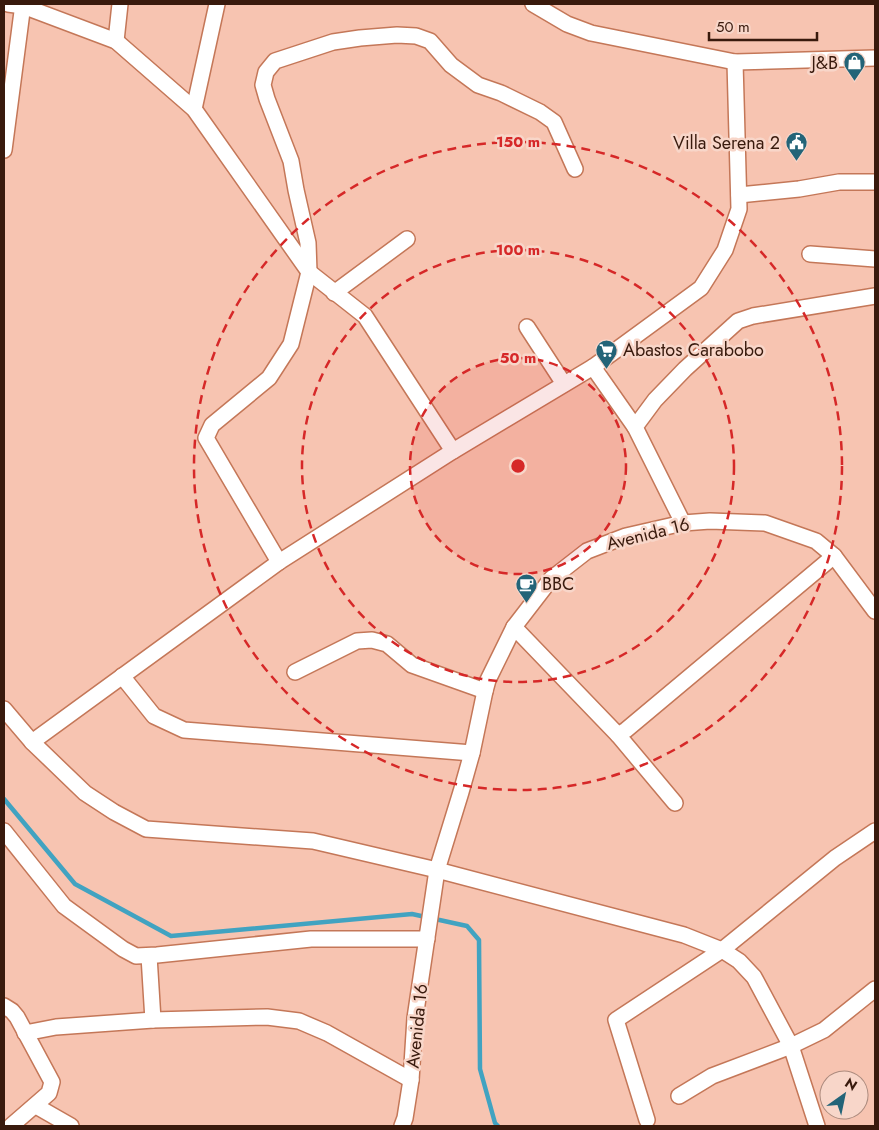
<svg xmlns="http://www.w3.org/2000/svg" width="879" height="1130" viewBox="0 0 879 1130" font-family="Jost,sans-serif">
	<style>
		.lines { fill: none; stroke-linecap: round; stroke-linejoin: round }
		.stream { stroke: #41a3c1; stroke-width: 4.5 }
		.minor-casing { stroke: #c47758; stroke-width: 18 }
		.minor { stroke: #fff; stroke-width: 15 }
		.ring { fill: none; stroke: #d62828; stroke-width: 2.5; stroke-dasharray: 9 6 }
		.labels { text-anchor: middle; dominant-baseline: central; stroke-width: 5; stroke-linejoin: round; paint-order: stroke }
		.poi-label { font-size: 18px; fill: #391a0d; stroke: #f8d6c9; text-anchor: end }
		.street-label { font-size: 18px; fill: #391a0d; stroke: #f8d6c9 }
		.centre { fill: #d62828; stroke: #f8d6c9; stroke-width: 2.5 }
		.ring-label { font-size: 15px; text-anchor: middle; font-weight: bold; fill: #d62828; stroke: #f8d6c9; stroke-width: 5; stroke-linejoin: round; paint-order: stroke }
	</style>
	<rect width="100%" height="100%" fill="#f7c4b1"/>
	<g class="lines">
		<path class="stream" d="M 4,799 L 75,884 L 171,936 L 412,914 L 467,926 L 479,940 L 480,1069 L 495,1123 L 498,1126"/>
		<defs>
			<g id="minor">
				<path d="M 8,4 L 23,6 L 116,41 L 194,109 L 309,272 L 365,316 L 453,451"/>
				<path d="M 533,4 L 567,24 L 591,33 L 735,62 L 875,58"/>
				<path d="M 116,41 L 120,4"/>
				<path d="M 194,109 L 217,4"/>
				<path d="M 4,150 L 23,4"/>
				<path d="M 739,195 L 799,189 L 839,182 L 875,182"/>
				<path d="M 810,254 L 875,259"/>
				<path d="M 334,293 L 407,239"/>
				<path d="M 527,327 L 564,384"/>
				<path d="M 593,367 L 635,427"/>
				<path d="M 683,523 L 635,427 L 655,400 L 685,369 L 738,321 L 753,316 L 875,296"/>
				<path d="M 279,562 L 206,438 L 212,425 L 269,378 L 291,344 L 309,272 L 308,243 L 296,190 L 291,161 L 267,99 L 263,85 L 266,72 L 275,61 L 333,42 L 360,38 L 397,35 L 416,36 L 430,41 L 451,65 L 478,85 L 501,93 L 540,112 L 554,122 L 575,169"/>
				<path d="M 514,627 L 618,735 L 626,730 L 834,556"/>
				<path d="M 295,672 L 357,641 L 372,640 L 387,644 L 412,665 L 485,691"/>
				<path d="M 122,676 L 154,716 L 184,730 L 472,753"/>
				<path d="M 4,709 L 32,742 L 85,793 L 114,812 L 146,829 L 313,841 L 437,870 L 684,935 L 722,950"/>
				<path d="M 618,735 L 675,803"/>
				<path d="M 32,742 L 279,562 L 453,451 L 593,367 L 701,288 L 725,250 L 739,209 L 735,62"/>
				<path d="M 4,831 L 64,906 L 123,949 L 136,956 L 157,955 L 311,939 L 427,939"/>
				<path d="M 149,956 L 153,1020"/>
				<path d="M 4,1006 L 12,1011 L 17,1017 L 52,1082 L 49,1093 L 11,1126"/>
				<path d="M 25,1033 L 56,1027 L 153,1020 L 267,1017 L 299,1021 L 327,1033 L 411,1080"/>
				<path d="M 679,1096 L 712,1076 L 791,1046 L 824,1030 L 875,989"/>
				<path d="M 36,1106 L 71,1126"/>
				<path d="M 647,1120 L 616,1020 L 722,950"/>
				<path d="M 402,1126 L 405,1118 L 411,1080 L 415,1018 L 437,870 L 461,792 L 472,753 L 485,691 L 488,680 L 514,627 L 551,579 L 587,551 L 626,536 L 683,523 L 710,521 L 765,523 L 816,541 L 834,556 L 875,611"/>
				<path d="M 817,1126 L 791,1046 L 754,977 L 739,961 L 722,950 L 835,858 L 875,831"/>
			</g>
		</defs>
		<use href="#minor" class="minor-casing"/>
		<use href="#minor" class="minor"/>
	</g>
	<circle cx="518" cy="466" r="108" fill="#d62828" fill-opacity=".12"/>
	<g class="ring">
		<circle cx="518" cy="466" r="108"/>
		<circle cx="518" cy="466" r="216"/>
		<circle cx="518" cy="466" r="324"/>
	</g>
	<defs>
		<symbol id="shop-pin" viewBox="-11 -11 22 30"><path d="M0 17L-7.5 6A9.5 9.5 0 1 1 7.5 6Z" fill="#236478" stroke="#f8d6c9"/><path d="M-5-2.5h2.3a2.7 3.5 0 0 1 5.4 0H5L5.5 6h-11ZM-1.5-2.5h3a1.5 2.3 0 0 0-3 0Z" fill="#fff"/></symbol>
		<symbol id="civic-pin" viewBox="-11 -11 22 30"><path d="M0 17L-7.5 6A9.5 9.5 0 1 1 7.5 6Z" fill="#236478" stroke="#f8d6c9"/><path d="M-.6-6.5H3V-4.5H.6V-3L4-1V1h2V6H-6V1h2V-1L-.6-3ZM-1.2 2.5V6h2.4V2.5Z" fill="#fff"/></symbol>
		<symbol id="supermarket-pin" viewBox="-11 -11 22 30"><path d="M0 17L-7.5 6A9.5 9.5 0 1 1 7.5 6Z" fill="#236478" stroke="#f8d6c9"/><path d="M-6-5.5h2.5l.6 2H6L4.5 2H-2.5L-4.4-4H-6ZM-1.5 3.2a1.3 1.3 0 1 0 .1 0ZM3 3.2a1.3 1.3 0 1 0 .1 0Z" fill="#fff"/></symbol>
		<symbol id="cafe-pin" viewBox="-11 -11 22 30"><path d="M0 17L-7.5 6A9.5 9.5 0 1 1 7.5 6Z" fill="#236478" stroke="#f8d6c9"/><path d="M-5.5-4.5H6V0H3Q3 3.5 0 3.5H-2.5Q-5.5 3.5-5.5 0ZM3-3.2v2h1.7v-2ZM-6 4.5H4V6H-6Z" fill="#fff"/></symbol>
	</defs>
	<g fill-rule="evenodd">
		<use href="#shop-pin" x="842" y="50" width="25" height="34"/>
		<use href="#civic-pin" x="784" y="130" width="25" height="34"/>
		<use href="#supermarket-pin" x="594" y="338" width="25" height="34"/>
		<use href="#cafe-pin" x="514" y="572" width="25" height="34"/>
	</g>
	<g class="labels">
		<g class="poi-label">
			<text x="838" y="63">J&amp;B</text>
			<text x="780" y="143">Villa Serena 2</text>
			<text x="623" y="350" text-anchor="start">Abastos Carabobo</text>
			<text x="542" y="584" text-anchor="start">BBC</text>
		</g>
		<g class="street-label">
			<text transform="translate(648 534) rotate(-14)">Avenida 16</text>
			<text transform="translate(417 1026) rotate(-84)">Avenida 16</text>
		</g>
	</g>
	<circle cx="518" cy="466" r="8" class="centre"/>
	<g class="ring-label">
		<text x="518" y="147">150 m</text>
		<text x="518" y="255">100 m</text>
		<text x="518" y="363">50 m</text>
	</g>
	<rect width="879" height="1130" fill="none" stroke="#391a0d" stroke-width="10"/>
	<g transform="translate(844 1095) rotate(33)"><circle r="24" fill="#f8d6c9" stroke="#ac8b7e"/>
	<path d="M0-4L9 19L0 12L-9 19Z" fill="#236478"/>
	<text y="-8" font-size="14" font-weight="bold" text-anchor="middle" fill="#391a0d">N</text>
	</g>
	<path d="M709 32v8h108v-8" fill="none" stroke="#391a0d" stroke-width="2.5"/>
	<text x="716" y="32" font-size="15" fill="#391a0d" stroke="#f8d6c9" stroke-width="4" paint-order="stroke">50 m</text>
</svg>
